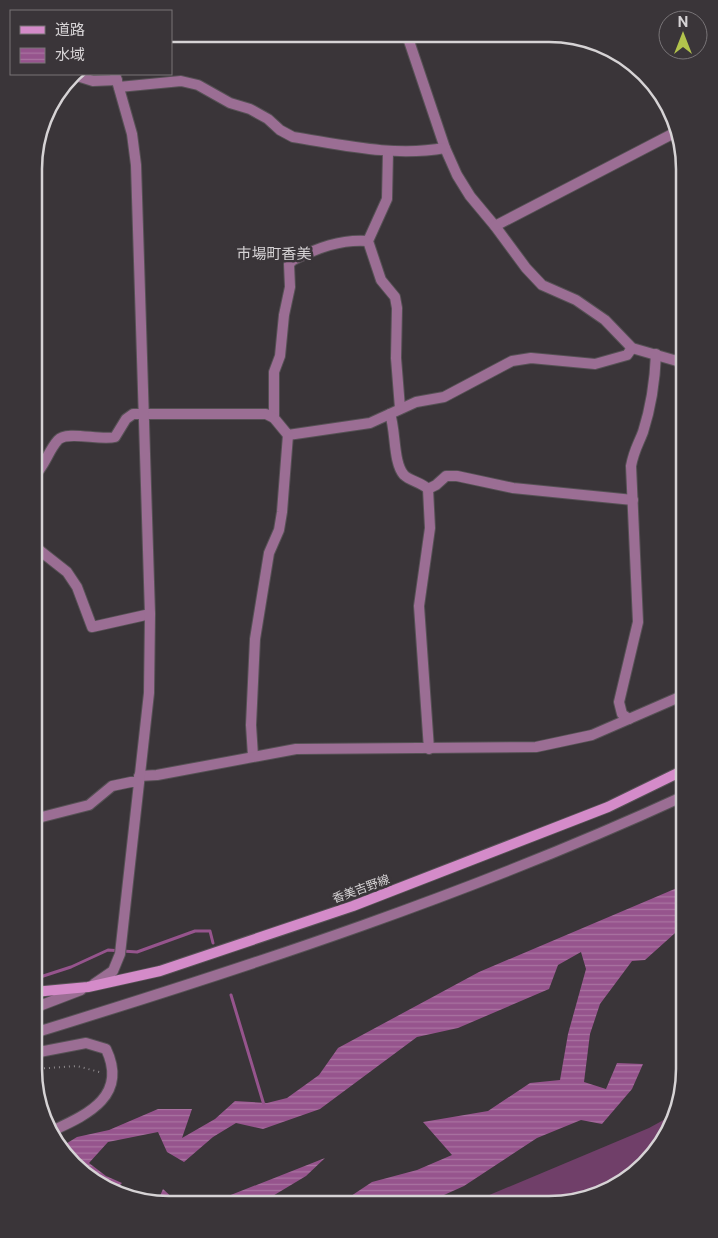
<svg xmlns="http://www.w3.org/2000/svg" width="718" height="1238" viewBox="0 0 718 1238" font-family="'Public Sans','Noto Sans JP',sans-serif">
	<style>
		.grass { fill: #703f69 }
		.water { fill: url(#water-rules) }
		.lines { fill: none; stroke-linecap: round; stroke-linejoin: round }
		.stream { stroke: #96548d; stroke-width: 3 }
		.minor-casing { stroke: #565155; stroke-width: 12 }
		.secondary-casing { stroke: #565155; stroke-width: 12 }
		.path { stroke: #8f8b8e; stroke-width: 2; stroke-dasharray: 1 4; stroke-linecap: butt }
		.minor { stroke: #9b6e94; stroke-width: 10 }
		.secondary { stroke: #d48bc9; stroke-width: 10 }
		.labels { text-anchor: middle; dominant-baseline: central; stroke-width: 5; stroke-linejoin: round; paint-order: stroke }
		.street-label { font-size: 12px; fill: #d6d3d5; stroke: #3a3539 }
		.quarter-label { font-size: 15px; fill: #d6d3d5; stroke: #3a3539 }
		.rim { fill: none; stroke: #d6d3d5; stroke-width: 2.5 }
	</style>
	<defs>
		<pattern id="water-rules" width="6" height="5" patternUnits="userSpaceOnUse" patternTransform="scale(1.25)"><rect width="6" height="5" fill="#96548d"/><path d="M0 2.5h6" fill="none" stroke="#a974a1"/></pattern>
	</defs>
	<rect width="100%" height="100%" fill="#3a3539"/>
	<path class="grass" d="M 669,1117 L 656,1152 L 593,1197 L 549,1204 L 468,1204 L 649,1128 Z"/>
	<g class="water">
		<path d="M 684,885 L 684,925 L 645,960 L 632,961 L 600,1004 L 590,1034 L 584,1082 L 606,1089 L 617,1063 L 643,1064 L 632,1089 L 602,1124 L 581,1120 L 537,1138 L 464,1186 L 424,1204 L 339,1204 L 372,1182 L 417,1170 L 452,1155 L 423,1122 L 488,1111 L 530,1083 L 560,1080 L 568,1034 L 586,969 L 581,952 L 558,965 L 549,989 L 458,1028 L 417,1037 L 320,1109 L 263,1129 L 236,1123 L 213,1137 L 184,1162 L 167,1152 L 158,1132 L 108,1142 L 89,1163 L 106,1176 L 122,1183 L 116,1189 L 86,1176 L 64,1145 L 77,1137 L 109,1130 L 158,1109 L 192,1109 L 182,1138 L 215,1119 L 235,1101 L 267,1103 L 287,1098 L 319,1075 L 338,1048 L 479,972 Z"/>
		<path d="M 325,1158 L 306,1176 L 261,1203 L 200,1203 L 213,1202 Z"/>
		<path d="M 163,1189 L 178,1203 L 157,1203 Z"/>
	</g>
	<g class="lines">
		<g class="stream">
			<path d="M 34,979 L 71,967 L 108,950 L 137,952 L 195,931 L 210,931 L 213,943"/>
			<path d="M 231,995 L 264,1105"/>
		</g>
		<defs>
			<g id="minor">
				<path d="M 407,35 L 445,148 L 457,175 L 470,196 L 495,226 L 526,268 L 542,285 L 576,300 L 605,320 L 632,348 L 684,363"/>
				<path d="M 74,75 L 93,81 L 117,80"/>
				<path d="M 119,87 L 181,81 L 198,85 L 230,103 L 250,109 L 268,119 L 280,130 L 293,137 C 344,145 393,157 445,148"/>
				<path d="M 388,152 L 387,199 L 368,241 L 381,280 L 395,297 L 397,308 L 396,358 L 400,408"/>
				<path d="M 495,226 L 678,131"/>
				<path d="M 390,414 C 396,431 393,463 404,475 C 410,481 421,482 428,489 L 430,528 L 419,606 L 429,749"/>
				<path d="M 274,418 L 274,372 L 280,356 L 284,315 L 290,287 L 289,264 L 293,260 C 318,248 340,239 368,241"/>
				<path d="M 34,476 C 45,466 48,451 58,440 C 67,430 100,441 115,437 L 126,419 L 133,414 L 266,414 L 274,418 L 288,435 L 370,423 L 416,402 L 444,397 L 512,361 L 531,358 L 595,364 L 627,355 L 632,348"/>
				<path d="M 428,489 L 436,485 L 446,476 L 457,476 L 513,488 L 633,500"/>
				<path d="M 34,546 L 67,572 L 77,587 L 92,627 L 150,614"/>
				<path d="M 629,719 L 622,714 L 619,702 L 638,622 L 631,466 C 634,450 638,445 643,432 C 651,407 655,380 656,354"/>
				<path d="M 253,756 L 251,725 L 255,639 L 269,553 L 279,530 L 282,512 L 288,435"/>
				<path d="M 139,776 L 157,775 L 296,749 L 536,747 L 592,735 L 684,695"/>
				<path d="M 34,819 L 89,805 L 112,786 L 131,782 L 138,782"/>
				<path d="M 94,984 L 113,971 L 120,954 L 149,693 L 150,614 L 136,165 L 132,134 L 115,74"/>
				<path d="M 34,1008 L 81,990"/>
				<path d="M 34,1033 C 255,965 473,893 684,796"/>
				<path d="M 34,1053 L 86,1043 L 106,1049 C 128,1095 89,1114 54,1130"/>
			</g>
			<path id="secondary" d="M 34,992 L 88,987 L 160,971 L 353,906 L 608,807 L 684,770"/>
		</defs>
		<use href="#minor" class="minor-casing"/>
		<use href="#secondary" class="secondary-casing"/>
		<path class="path" d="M 34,1069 L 77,1066 L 103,1073"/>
		<use href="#minor" class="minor"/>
		<use href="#secondary" class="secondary"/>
	</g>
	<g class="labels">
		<g class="street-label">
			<text transform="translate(361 889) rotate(-20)">香美吉野線</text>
		</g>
		<g class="quarter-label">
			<text x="274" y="253">市場町香美</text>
		</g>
	</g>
	<path d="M0 0H718V1238H0ZM169 42H549A127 127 0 0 1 676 169V1069A127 127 0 0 1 549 1196H169A127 127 0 0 1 42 1069V169A127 127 0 0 1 169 42Z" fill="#3a3539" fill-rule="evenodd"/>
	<path class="rim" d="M169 42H549A127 127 0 0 1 676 169V1069A127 127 0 0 1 549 1196H169A127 127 0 0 1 42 1069V169A127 127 0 0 1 169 42Z"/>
	<rect x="10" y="10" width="162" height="65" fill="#3a3539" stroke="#787477"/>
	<rect x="20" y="26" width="25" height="8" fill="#d48bc9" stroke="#787477"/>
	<text x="55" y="35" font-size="15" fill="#d6d3d5">道路</text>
	<rect x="20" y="48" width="25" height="15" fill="url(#water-rules)" stroke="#787477"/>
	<text x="55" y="60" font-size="15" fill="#d6d3d5">水域</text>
	<g transform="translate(683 35)"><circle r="24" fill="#3a3539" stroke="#787477"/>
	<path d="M0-4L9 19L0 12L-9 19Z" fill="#b2c34c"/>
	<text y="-8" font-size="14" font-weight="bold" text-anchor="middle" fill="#d6d3d5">N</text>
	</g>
</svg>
